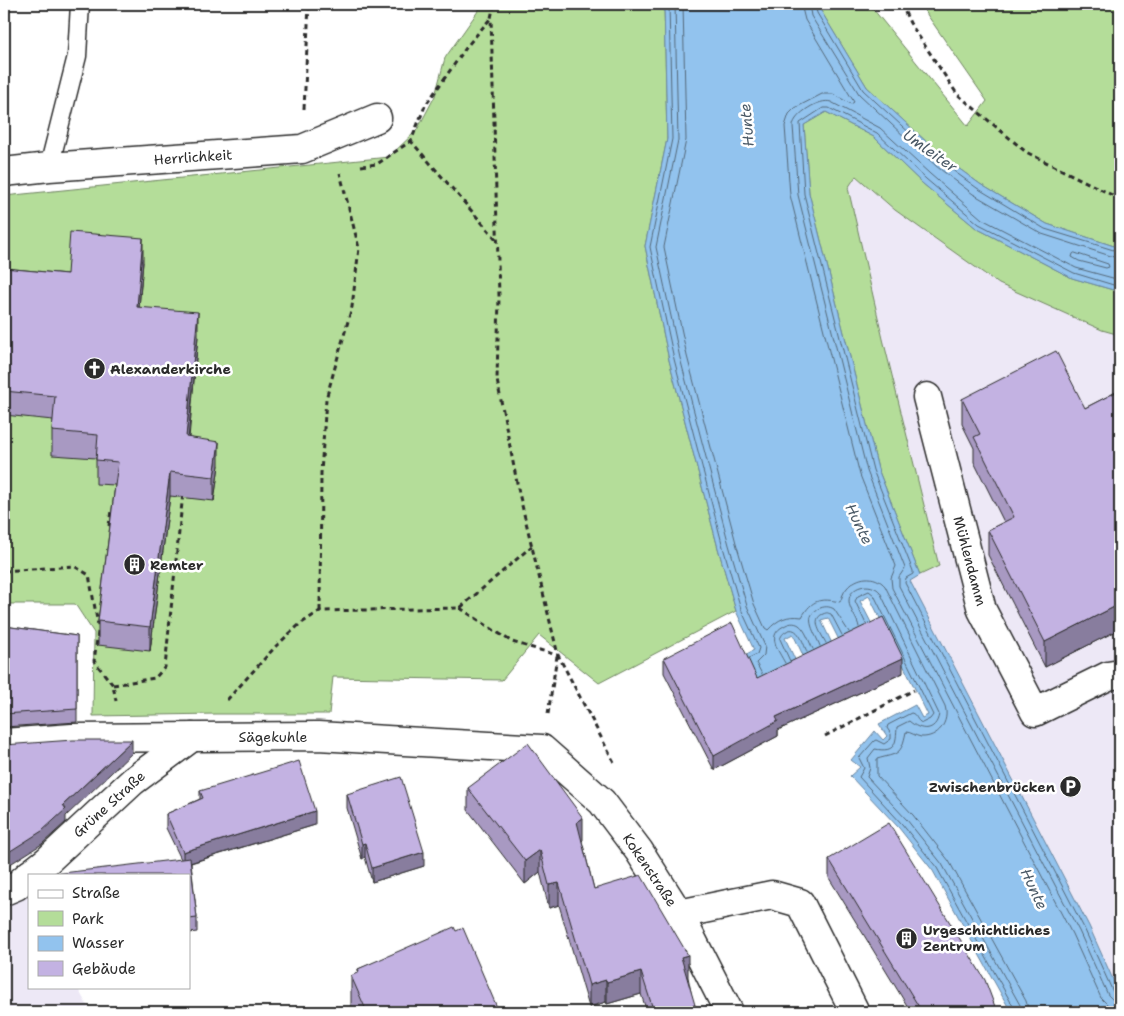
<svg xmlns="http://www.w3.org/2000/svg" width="1124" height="1016" viewBox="0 0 1124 1016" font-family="'Shantell Sans',sans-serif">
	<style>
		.built { fill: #ede8f6 }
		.green { fill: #b4dd99; stroke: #708462 }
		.water { fill: #92c3ee; stroke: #6986a0 }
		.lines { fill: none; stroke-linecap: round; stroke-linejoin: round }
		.shore { stroke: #546879; stroke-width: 1 }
		.lane-casing { stroke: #2b2b2b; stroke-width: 21 }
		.street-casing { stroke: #2b2b2b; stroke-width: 31 }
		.path { stroke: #2b2b2b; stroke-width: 3; stroke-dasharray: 5 4; stroke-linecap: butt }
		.lane { stroke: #fff; stroke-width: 18 }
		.street { stroke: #fff; stroke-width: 28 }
		.wall { fill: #a899c2; stroke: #2b2b2b }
		.shaded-wall { fill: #887d9e; stroke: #2b2b2b }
		.building { fill: #c3b2e2; stroke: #2b2b2b }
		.labels { text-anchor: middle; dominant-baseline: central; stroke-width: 5; stroke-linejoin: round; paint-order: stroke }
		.street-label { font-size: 14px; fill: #2b2b2b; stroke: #fff }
		.poi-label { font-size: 14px; font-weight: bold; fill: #2b2b2b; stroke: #fff; text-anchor: start }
		.water-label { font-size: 15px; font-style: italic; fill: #4a5966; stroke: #fff }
	</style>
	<rect width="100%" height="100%" fill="#fff"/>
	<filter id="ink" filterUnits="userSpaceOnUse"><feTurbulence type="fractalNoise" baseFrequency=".02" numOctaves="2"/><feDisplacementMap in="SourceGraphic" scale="10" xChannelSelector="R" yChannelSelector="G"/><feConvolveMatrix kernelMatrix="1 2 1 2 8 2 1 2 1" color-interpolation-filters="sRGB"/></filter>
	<g filter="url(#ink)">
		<g class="built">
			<path d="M 856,176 L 895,210 L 999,284 L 1102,330 L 1120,335 L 1120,995 L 1089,926 L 909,581 L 939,566 L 883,339 L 848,188 Z"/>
			<path d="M 29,889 L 29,987 L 77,987 L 88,1007 L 107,1012 L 4,1012 L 4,901 Z"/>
		</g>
		<g class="green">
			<path d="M 483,4 L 664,4 L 667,139 L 645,246 L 669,360 L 718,548 L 736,611 L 599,683 L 539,635 L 502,680 L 333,677 L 329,714 L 216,714 L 93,716 L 94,633 L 75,604 L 4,604 L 4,196 L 389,157 L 417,130 L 435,96 L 445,58 Z"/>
			<path d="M 820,4 L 869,4 L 968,126 L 987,101 L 928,16 L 921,4 L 1120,4 L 1120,248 L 1047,224 L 980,184 L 943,157 L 867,87 L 821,11 Z"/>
			<path d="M 826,112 L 874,137 L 922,183 L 976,228 L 1072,278 L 1120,292 L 1120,335 L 1102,330 L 999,284 L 895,210 L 856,176 L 848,188 L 883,339 L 939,566 L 920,575 L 878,469 L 809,193 L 804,125 Z"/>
		</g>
		<path class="water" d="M 664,4 L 820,4 L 821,11 L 867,87 L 943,157 L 980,184 L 1047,224 L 1120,248 L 1120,292 L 1072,278 L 976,228 L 922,183 L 874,137 L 826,112 L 804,125 L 809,193 L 878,469 L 920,575 L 910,581 L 1089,926 L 1120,995 L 1120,1012 L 1011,1012 L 933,871 L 899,828 L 850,776 L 860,767 L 851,760 L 875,731 L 883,740 L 887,736 L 879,724 L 915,705 L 922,718 L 928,715 L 869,596 L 860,601 L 876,632 L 843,648 L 828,618 L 821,620 L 836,652 L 808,666 L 793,634 L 785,638 L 800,670 L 757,692 L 741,657 L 754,650 L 736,611 L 718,548 L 669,360 L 645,246 L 667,139 Z"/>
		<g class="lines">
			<g class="shore">
				<path d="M 669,4 L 672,139 L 650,247 L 674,359 L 723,547 L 741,609 L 759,648 L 757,654 L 749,658"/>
				<path d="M 675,4 L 678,140 L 656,247 L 680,358 L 729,545 L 747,606 L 765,646 L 764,655 L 756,663 L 762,674"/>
				<path d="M 683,4 L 686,140 L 664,247 L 687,356 L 736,543 L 754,604 L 765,628 L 768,630 C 778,619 787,615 802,617 C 812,599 821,598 840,602 C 842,598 843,592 847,588 C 857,576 875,574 885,586 L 945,706 C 950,722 938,738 921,737 C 915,736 911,732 906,732 C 901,756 898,753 877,759 L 877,776 L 913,815 L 949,861 L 1026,1001 L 1029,1012"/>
				<path d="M 801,4 L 805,20 L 854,102 L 851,104 L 833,94 L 822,94 L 795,108 L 789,114 L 785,126 L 790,195 L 860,475 L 896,566 L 891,578 L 892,588 L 1072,934 L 1101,998 L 1109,1006 L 1120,1009"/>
				<path d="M 809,4 L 811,16 L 859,94 L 936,166 L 973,194 L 1042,234 L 1120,259"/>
				<path d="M 815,4 L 817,13 L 863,90 L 940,161 L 977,188 L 1045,229 L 1120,252"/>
				<path d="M 1075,253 L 1108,264 L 1109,267 L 1106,268 L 1079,261 L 1072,257 L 1073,254 Z"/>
				<path d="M 1120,280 L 1076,268 L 982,219 L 930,174 L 880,128 L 831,102 C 820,98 794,114 793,126 L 798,195 L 867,471 L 905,568 L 899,577 L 899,586 L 1079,931 L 1108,995 L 1113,1000 L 1120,1001"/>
				<path d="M 1120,287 L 1074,273 L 979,224 L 926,179 L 877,133 L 829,108 L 823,108 L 800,123 L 804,194 L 873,470 L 913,571 L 913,574 L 906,578 L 905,583 L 1084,928 L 1113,992 L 1116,995 L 1120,995"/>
				<path d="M 866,624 L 855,601 L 858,596 L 869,591 L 874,595 L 933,715 L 930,719 L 922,723 C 916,721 917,714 911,713 L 888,725 L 887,728 L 891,734 L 891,739 L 884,744 L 876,740 L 874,741 L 859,758 L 864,768 L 859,777 L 902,824 L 937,868 L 1014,1008 L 1015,1012"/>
				<path d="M 859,627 C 858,619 849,610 849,601 C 849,586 871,581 880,592 L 939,714 C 936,733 920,731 909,721 L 897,727 C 896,743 896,753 875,749 L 868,758 L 870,768 L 867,777 L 907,820 L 942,864 L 1020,1005 L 1021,1012"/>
				<path d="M 826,643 C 822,635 810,619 823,614 C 828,612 827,613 831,614 L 842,635"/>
				<path d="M 820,646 C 816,634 802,617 818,609 C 824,606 829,606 834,609 L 849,632"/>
				<path d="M 790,661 L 780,639 C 782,634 784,632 789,630 C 799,627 804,645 807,652"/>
				<path d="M 785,663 C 778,650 766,635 784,626 C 789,623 794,622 799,625 C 806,630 809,642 813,649"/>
			</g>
			<defs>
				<path id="lane" d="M 49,167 L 77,56 L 80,4"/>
				<g id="street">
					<path d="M 4,172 L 49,167 L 302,149 L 377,118"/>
					<path d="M 927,397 L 982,610 L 1035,712 L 1108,676 L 1120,674"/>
					<path d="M 4,743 L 72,738 L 318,736 L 542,749 L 602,802 L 639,851 L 679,914 L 729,1012"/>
					<path d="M 29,875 L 47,861 L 133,781 L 192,737"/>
					<path d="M 4,891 L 16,886 L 29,875"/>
					<path d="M 679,914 L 772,895 L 800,903 L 855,1012"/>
				</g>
			</defs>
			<use href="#lane" class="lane-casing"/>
			<use href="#street" class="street-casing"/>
			<g class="path">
				<path d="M 494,4 L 491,18 L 499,296 L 497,380 L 519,493 L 558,655 L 615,764"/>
				<path d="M 901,4 L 910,23 L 957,94 L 1026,152 L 1120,199"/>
				<path d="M 304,109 L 309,4"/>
				<path d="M 410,140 L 496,239"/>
				<path d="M 361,166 L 377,164 L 411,141 L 425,106 L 468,45 L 490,19"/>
				<path d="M 109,526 L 111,510"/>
				<path d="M 4,571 L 74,566 L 89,575 L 98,625"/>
				<path d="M 460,608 L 512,642 L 557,655"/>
				<path d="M 320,611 L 321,473 L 326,399 L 352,307 L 359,248 L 340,173"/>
				<path d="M 98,632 L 94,661 L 113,685 L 116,701"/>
				<path d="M 113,685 L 155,678 L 165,667 L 183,493"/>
				<path d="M 227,700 L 276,646 L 300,624 L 320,611 L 460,608 L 532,546"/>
				<path d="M 548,714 L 557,656"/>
				<path d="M 825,736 L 914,690"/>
				<path d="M 4,1009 L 5,1012"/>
			</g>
			<use href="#lane" class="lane"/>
			<use href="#street" class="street"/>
		</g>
		<g class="wall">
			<path d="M 143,262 L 139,307 L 198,336 L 189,438 L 219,465 L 214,501 L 170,496 L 150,651 L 98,645 L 98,621 L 115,485 L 96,484 L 96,458 L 52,455 L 52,431 L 53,420 L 4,415 L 4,268 L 67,274 Z"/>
			<path d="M 1120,390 L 1120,629 L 1045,667 L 988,555 L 988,530 L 1004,522 L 974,462 L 974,448 L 962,424 L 962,399 L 1085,408 Z"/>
			<path d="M 4,626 L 77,636 L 77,722 L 4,727 Z"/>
			<path d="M 664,658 L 757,678 L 903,673 L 778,730 L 778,736 L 714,770 L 664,673 Z"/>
			<path d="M 468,788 L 583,840 L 582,841 L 594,889 L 688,977 L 695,1012 L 647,1012 L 641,994 L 607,1004 L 606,1002 L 589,1007 L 559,905 L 549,908 L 540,872 L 525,884 L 468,810 Z"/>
			<path d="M 200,791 L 315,825 L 191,863 L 197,918 L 197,932 L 189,933 L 189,875 L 181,859 L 166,828 L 166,814 L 200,799 Z"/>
			<path d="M 347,794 L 424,866 L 372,882 L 365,857 L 362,859 L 347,808 Z"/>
			<path d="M 829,859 L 997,1012 L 911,1012 L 829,878 Z"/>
			<path d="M 456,931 L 499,1012 L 353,1012 L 351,1007 L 351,976 L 358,973 L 358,969 Z"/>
		</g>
		<g class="shaded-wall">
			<path d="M 143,238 L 143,262 L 137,331 L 137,307 Z"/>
			<path d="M 198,312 L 198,336 L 186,461 L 186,437 Z"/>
			<path d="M 219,442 L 219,465 L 214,501 L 214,477 Z"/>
			<path d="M 170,472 L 170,496 L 150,651 L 150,627 Z"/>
			<path d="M 1120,604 L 1120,629 L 1045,667 L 1045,642 Z"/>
			<path d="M 903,658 L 903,673 L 778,730 L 778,736 L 714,770 L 714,756 L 776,717 Z"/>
			<path d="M 132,740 L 132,753 L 66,816 L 66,822 L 42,844 L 4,868 L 4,855 L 63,805 Z"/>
			<path d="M 315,811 L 315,825 L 183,865 L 183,852 Z"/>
			<path d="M 583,818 L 583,840 L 577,845 L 577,822 Z"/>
			<path d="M 365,843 L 365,857 L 362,859 L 362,844 Z"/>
			<path d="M 540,850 L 540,872 L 525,884 L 525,861 Z"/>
			<path d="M 424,852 L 424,866 L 372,882 L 372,868 Z"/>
			<path d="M 559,883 L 559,905 L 549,908 L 549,885 Z"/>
			<path d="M 688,955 L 688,977 L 681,980 L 681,957 Z"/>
			<path d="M 641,972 L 641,994 L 607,1004 L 607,982 Z"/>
			<path d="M 606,980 L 606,1002 L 589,1007 L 589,985 Z"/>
			<path d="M 695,1005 L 695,1012 L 672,1012 Z"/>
		</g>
		<g class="building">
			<path d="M 70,232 L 143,238 L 137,307 L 198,312 L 186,437 L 219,442 L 214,477 L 170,472 L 150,627 L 98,621 L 118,462 L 96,460 L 98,435 L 52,431 L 55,396 L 4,391 L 4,268 L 67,274 Z"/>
			<path d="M 1056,351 L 1085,408 L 1120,390 L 1120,604 L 1045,642 L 988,530 L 1014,517 L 974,437 L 980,434 L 962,399 Z"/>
			<path d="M 883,617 L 903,658 L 776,717 L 778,721 L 714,756 L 664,658 L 732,623 L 757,678 Z"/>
			<path d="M 4,626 L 77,636 L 77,709 L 4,714 Z"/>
			<path d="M 73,740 L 132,740 L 63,805 L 66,809 L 42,831 L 4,855 L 4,745 Z"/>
			<path d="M 528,743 L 583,818 L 577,822 L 594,889 L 641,875 L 688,955 L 681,957 L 695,1005 L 672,1012 L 654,1012 L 641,972 L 607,982 L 606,980 L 589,985 L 559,883 L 549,885 L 540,850 L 525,861 L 468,788 Z"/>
			<path d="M 299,761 L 315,811 L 183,852 L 166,814 L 203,798 L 200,791 Z"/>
			<path d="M 401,777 L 424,852 L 372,868 L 365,843 L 362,844 L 347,794 Z"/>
			<path d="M 889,823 L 985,980 L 997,1012 L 922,1012 L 829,859 Z"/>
			<path d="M 190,858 L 197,918 L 189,919 L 189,875 L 54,875 L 54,874 Z"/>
			<path d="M 454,927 L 456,931 L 463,928 L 499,1012 L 367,1012 L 351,976 L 359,972 L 358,969 Z"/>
		</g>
	</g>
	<defs>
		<symbol id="church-disc" viewBox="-11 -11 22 22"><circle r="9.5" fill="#2b2b2b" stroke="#fff"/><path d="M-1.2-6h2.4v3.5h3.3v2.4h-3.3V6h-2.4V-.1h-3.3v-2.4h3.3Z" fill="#fff"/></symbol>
		<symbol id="building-disc" viewBox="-11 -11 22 22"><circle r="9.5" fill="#2b2b2b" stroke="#fff"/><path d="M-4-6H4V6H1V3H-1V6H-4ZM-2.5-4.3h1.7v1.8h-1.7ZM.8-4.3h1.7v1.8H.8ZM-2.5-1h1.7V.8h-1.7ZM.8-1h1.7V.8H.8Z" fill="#fff"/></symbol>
		<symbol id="parking-disc" viewBox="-11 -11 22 22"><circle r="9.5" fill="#2b2b2b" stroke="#fff"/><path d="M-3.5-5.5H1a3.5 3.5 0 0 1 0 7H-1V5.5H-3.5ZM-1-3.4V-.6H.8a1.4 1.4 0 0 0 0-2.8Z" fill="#fff"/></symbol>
	</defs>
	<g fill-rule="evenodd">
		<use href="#church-disc" x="82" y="356" width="25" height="25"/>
		<use href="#building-disc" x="122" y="552" width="25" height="25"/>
		<use href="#parking-disc" x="1058" y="774" width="25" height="25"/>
		<use href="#building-disc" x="894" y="926" width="25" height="25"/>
	</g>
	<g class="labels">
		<g class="street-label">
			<text transform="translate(193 157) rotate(-4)">Herrlichkeit</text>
			<text transform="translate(970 561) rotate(75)">Mühlendamm</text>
			<text x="273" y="737">Sägekuhle</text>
			<text transform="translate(109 804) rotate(-42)">Grüne Straße</text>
			<text transform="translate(650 870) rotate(56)">Kokenstraße</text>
		</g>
		<g class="poi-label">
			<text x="110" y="369">Alexanderkirche</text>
			<text x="150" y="565">Remter</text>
			<text x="1055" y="787" text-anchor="end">Zwischenbrücken</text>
			<text x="923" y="930">Urgeschichtliches<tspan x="923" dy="16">Zentrum</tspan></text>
		</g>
		<g class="water-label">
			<text transform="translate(747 125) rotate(-95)">Hunte</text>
			<text transform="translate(930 151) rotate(35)">Umleiter</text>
			<text transform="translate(859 524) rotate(64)">Hunte</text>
			<text transform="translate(1034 889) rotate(65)">Hunte</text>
		</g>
	</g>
	<rect width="1124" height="1016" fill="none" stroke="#fff" stroke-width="20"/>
	<rect x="10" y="10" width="1104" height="996" fill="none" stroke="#2b2b2b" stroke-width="2" filter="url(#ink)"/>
	<rect x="28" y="874" width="162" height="115" fill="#ffffff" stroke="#aaaaaa"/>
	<rect x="38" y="890" width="25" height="8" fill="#ffffff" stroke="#aaaaaa"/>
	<text x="72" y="898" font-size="15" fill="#2b2b2b">Straße</text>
	<rect x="38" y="911" width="25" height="15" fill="#b4dd99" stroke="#aaaaaa"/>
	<text x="72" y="924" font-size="15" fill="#2b2b2b">Park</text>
	<rect x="38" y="936" width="25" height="15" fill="#92c3ee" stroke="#aaaaaa"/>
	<text x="72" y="948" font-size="15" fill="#2b2b2b">Wasser</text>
	<rect x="38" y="961" width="25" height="15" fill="#c3b2e2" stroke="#aaaaaa"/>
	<text x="72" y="974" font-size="15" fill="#2b2b2b">Gebäude</text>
</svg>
